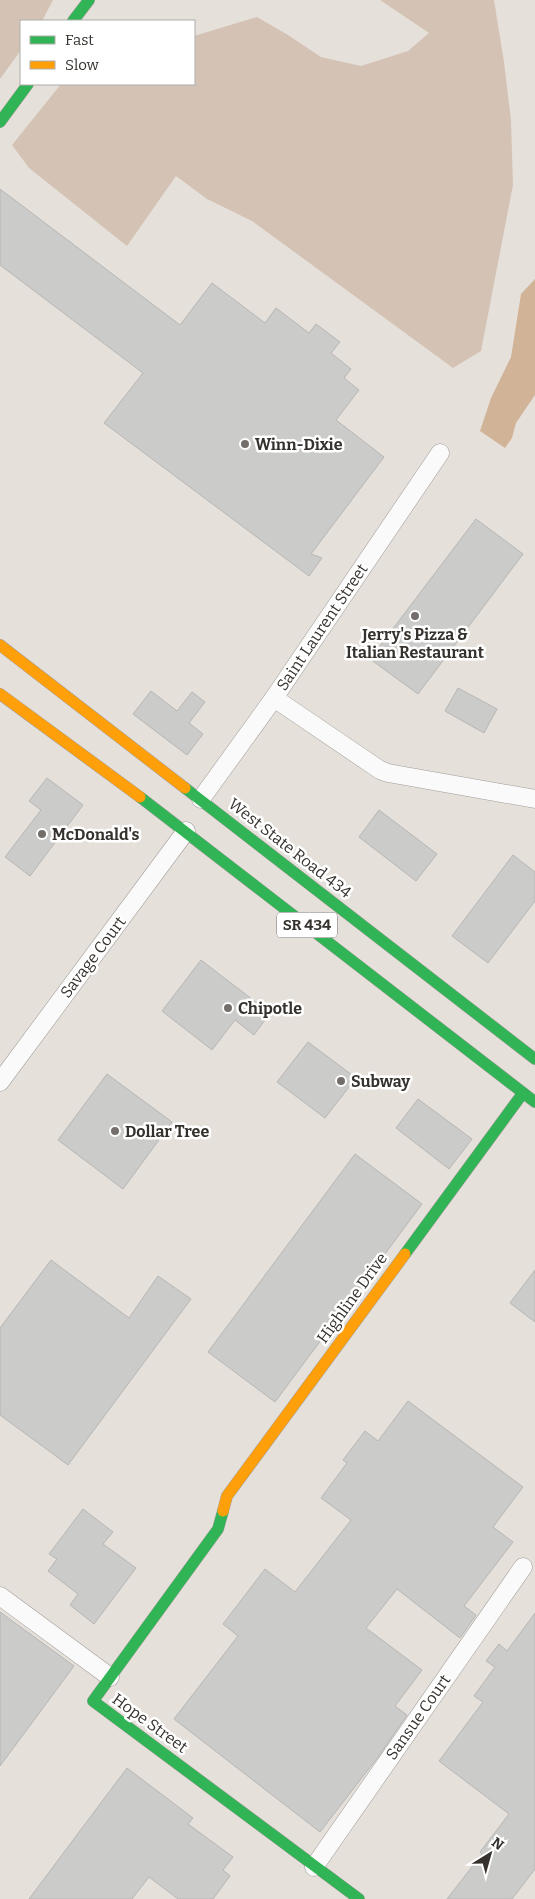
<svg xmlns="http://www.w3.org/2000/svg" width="535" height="1899" viewBox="0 0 535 1899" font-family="Bitter,serif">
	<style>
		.green { fill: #d4c3b4 }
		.water { fill: #d1b497 }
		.building { fill: #cbcbca; stroke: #b6b6b5 }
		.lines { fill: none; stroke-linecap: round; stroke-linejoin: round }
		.street-casing { stroke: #a09c98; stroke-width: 19 }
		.fast-casing { stroke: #a09c98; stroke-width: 12 }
		.slow-casing { stroke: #a09c98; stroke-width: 12 }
		.street { stroke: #fbfafa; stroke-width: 18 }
		.fast { stroke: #30b455; stroke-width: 11 }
		.slow { stroke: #ff9f0a; stroke-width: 11 }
		.poi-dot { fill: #736e6a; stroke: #fff; stroke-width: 2 }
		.labels { text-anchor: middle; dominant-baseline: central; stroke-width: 5; stroke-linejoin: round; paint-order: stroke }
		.shield { fill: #fff; stroke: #726f6c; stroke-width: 1 }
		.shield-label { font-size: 15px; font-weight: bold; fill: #35312d }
		.poi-label { font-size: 16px; font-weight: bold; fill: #35312d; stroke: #fff; text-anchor: start }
		.street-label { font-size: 16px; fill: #35312d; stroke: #fff }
	</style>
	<rect width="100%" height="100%" fill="#e6e0db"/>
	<g class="green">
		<path d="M 0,0 L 53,0 L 42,21 L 21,21 L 21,50 L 0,79 Z"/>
		<path d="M 380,0 L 494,0 L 504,62 L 511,120 L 513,185 L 481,351 L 453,368 L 252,221 L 207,199 L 176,176 L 127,246 L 29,168 L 12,145 L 61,84 L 194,84 L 194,36 L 257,17 L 288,35 L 321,57 L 361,66 L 408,51 L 429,33 Z"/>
	</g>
	<path class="water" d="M 535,279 L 535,395 L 516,423 L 512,438 L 505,448 L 480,431 L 491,398 L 511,357 L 521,294 Z"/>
	<g class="building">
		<path d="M 0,189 L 180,325 L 212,283 L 265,323 L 276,308 L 309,333 L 316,324 L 340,342 L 331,353 L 351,369 L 344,378 L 359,390 L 336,420 L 384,457 L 311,554 L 322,558 L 309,576 L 104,423 L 143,373 L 0,265 Z"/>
		<path d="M 476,519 L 523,554 L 418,694 L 370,659 Z"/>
		<path d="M 458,688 L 497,709 L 484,733 L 445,711 Z"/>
		<path d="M 151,691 L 177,711 L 192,692 L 205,702 L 189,723 L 203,734 L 187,755 L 133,714 Z"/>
		<path d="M 47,778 L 83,805 L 30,876 L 5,857 L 41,810 L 29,801 Z"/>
		<path d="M 379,810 L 437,854 L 416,881 L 359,837 Z"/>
		<path d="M 513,855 L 535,872 L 535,901 L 488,963 L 452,936 Z"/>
		<path d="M 201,960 L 270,1013 L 254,1035 L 235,1020 L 212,1050 L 162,1011 Z"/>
		<path d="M 308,1042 L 356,1078 L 325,1118 L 277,1082 Z"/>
		<path d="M 107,1074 L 172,1122 L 123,1189 L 58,1140 Z"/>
		<path d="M 418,1099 L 472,1139 L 449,1169 L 396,1128 Z"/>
		<path d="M 355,1154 L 422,1204 L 275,1402 L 208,1352 Z"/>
		<path d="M 51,1260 L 129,1318 L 158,1276 L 191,1299 L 68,1465 L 0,1415 L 0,1328 Z"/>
		<path d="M 535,1270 L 535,1322 L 510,1303 Z"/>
		<path d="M 408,1401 L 523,1487 L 493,1527 L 513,1542 L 464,1606 L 476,1615 L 460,1638 L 397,1589 L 366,1628 L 422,1670 L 395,1706 L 407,1715 L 378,1757 L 320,1832 L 174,1719 L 238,1636 L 223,1624 L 265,1569 L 295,1592 L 351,1520 L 321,1498 L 347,1463 L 343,1460 L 365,1431 L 378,1441 Z"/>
		<path d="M 83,1509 L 113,1532 L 103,1544 L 136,1568 L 94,1624 L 70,1605 L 78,1594 L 48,1571 L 57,1559 L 49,1554 Z"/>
		<path d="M 0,1612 L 74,1666 L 0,1766 Z"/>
		<path d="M 535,1613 L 535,1869 L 512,1899 L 447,1899 L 482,1854 L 480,1852 L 509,1814 L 439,1761 L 483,1702 L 474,1696 L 495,1667 L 486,1661 L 499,1644 L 507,1651 Z"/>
		<path d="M 127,1768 L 193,1818 L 188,1824 L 233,1857 L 223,1870 L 230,1876 L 213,1899 L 178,1899 L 149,1877 L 132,1899 L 29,1899 Z"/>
	</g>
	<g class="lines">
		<defs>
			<g id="street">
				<path d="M 274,698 L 380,770 L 388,773 L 535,799"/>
				<path d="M 201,799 L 274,698 L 440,453"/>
				<path d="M 0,1082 L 186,831"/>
				<path d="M 0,1596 L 110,1677"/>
				<path d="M 314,1867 L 523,1567"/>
			</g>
			<g id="fast">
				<path d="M 73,21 L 89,0"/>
				<path d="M 0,122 L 28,84"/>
				<path d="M 185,788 L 535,1059"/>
				<path d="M 140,797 L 535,1102"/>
				<path d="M 405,1254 L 523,1093"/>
				<path d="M 223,1511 L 218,1529 L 93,1701 L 359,1899"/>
			</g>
			<g id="slow">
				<path d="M 0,645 L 185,788"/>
				<path d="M 0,694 L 140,797"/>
				<path d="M 223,1511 L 227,1496 L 405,1254"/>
			</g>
		</defs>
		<use href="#street" class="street-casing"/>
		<use href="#fast" class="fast-casing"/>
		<use href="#slow" class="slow-casing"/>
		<use href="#street" class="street"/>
		<use href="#fast" class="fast"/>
		<use href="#slow" class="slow"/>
	</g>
	<g class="poi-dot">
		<circle cx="245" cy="444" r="5"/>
		<circle cx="415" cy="616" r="5"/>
		<circle cx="42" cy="834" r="5"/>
		<circle cx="228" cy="1008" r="5"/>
		<circle cx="341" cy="1081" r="5"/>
		<circle cx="115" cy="1131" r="5"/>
	</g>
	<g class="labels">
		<rect class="shield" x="277" y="912.5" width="60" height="25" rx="4"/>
		<g class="shield-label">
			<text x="307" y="925">SR 434</text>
		</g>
		<g class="poi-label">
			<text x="255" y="444">Winn-Dixie</text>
			<text x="415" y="634" text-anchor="middle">Jerry's Pizza &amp;<tspan x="415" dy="18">Italian Restaurant</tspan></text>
			<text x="52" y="834">McDonald's</text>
			<text x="238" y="1008">Chipotle</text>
			<text x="351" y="1081">Subway</text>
			<text x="125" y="1131">Dollar Tree</text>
		</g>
		<g class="street-label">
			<text transform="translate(322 627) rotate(-56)">Saint Laurent Street</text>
			<text transform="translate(290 848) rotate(38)">West State Road 434</text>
			<text transform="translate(93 957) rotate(-53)">Savage Court</text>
			<text transform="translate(352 1298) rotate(-54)">Highline Drive</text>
			<text transform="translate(418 1717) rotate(-55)">Sansue Court</text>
			<text transform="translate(150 1723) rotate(36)">Hope Street</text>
		</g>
	</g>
	<rect x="20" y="20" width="175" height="65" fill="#ffffff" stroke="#aeadab"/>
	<rect x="30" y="36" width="25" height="8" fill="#30b455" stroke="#aeadab"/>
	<text x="65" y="45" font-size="15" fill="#35312d">Fast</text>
	<rect x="30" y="61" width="25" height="8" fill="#ff9f0a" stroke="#aeadab"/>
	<text x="65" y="70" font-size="15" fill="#35312d">Slow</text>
	<g transform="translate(490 1854) rotate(37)" stroke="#ffffff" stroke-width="4" paint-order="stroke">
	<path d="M0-4L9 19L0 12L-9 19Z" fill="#35312d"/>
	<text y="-8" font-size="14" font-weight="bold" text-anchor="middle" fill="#35312d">N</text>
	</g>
</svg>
